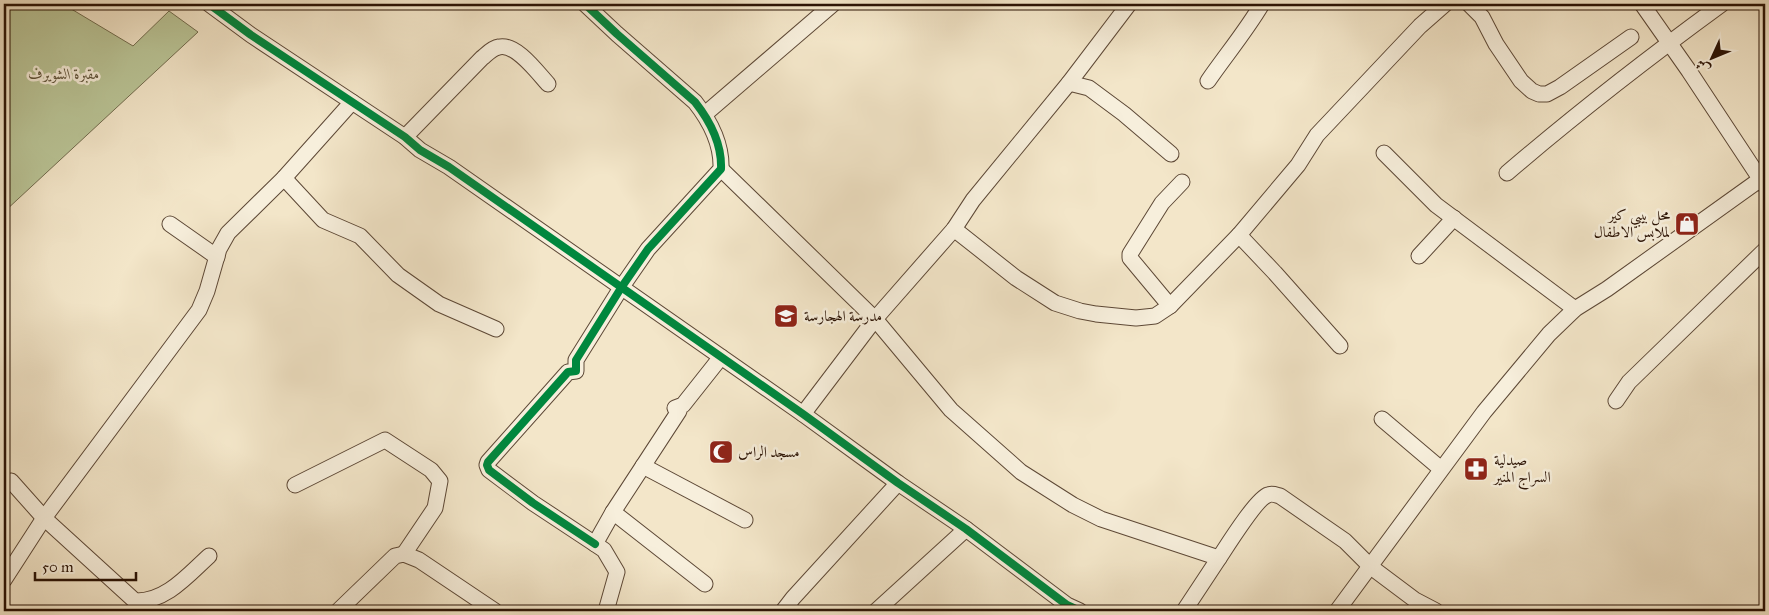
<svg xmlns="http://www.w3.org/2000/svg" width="1769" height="615" viewBox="0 0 1769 615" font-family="'IM FELL Great Primer',Amiri,serif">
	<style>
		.green { fill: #bac597; stroke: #726c4e }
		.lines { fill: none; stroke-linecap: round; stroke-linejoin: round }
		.minor-casing { stroke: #5d4836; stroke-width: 17 }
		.minor { stroke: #f7efdc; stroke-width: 15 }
		.cycleway-casing { stroke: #f7efdc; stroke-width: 11 }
		.cycleway { stroke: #00873e; stroke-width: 8 }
		.labels { text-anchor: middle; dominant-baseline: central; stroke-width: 5; stroke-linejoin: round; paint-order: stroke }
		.park-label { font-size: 15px; font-style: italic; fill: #5d5138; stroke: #f7efdc }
		.poi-label { font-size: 15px; fill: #2b1305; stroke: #f7efdc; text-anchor: start }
	</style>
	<rect width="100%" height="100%" fill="#f3e6c9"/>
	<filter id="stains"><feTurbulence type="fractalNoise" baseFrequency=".004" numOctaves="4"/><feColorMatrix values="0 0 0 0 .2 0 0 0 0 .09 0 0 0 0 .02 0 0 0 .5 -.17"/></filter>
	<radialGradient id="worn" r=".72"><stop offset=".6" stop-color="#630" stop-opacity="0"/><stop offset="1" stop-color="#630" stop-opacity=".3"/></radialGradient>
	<path class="green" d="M 4,4 L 63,4 L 133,46 L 169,11 L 198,32 L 4,212 Z"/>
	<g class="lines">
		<defs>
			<g id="minor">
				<path d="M 209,4 L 251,35 L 405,137 L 420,150 L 449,167 L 803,414 L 898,483 L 966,529 L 1067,605 L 1080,611"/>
				<path d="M 585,4 L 617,34 L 695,102 C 710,121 722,144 721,169 L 648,249 L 621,288 L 576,360 L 576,371 L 568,372 L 488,462 L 487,465 L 489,470 L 533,503 L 595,544"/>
				<path d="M 1469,4 L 1482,17 L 1496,44 L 1521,81 L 1532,91 L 1539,94 L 1547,94 L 1560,87 L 1631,37"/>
				<path d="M 1642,4 L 1689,71 L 1765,186"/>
				<path d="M 1208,81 C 1226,55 1246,31 1262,4"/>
				<path d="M 1069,83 L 1089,88 L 1124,114 L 1171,154"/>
				<path d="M 705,114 L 833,4"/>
				<path d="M 405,137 L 482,58 C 487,54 492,48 499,47 C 516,43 537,72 548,84"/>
				<path d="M 1384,153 L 1436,205 L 1575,309"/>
				<path d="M 721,169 L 875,319 L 951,410 L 1021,472 L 1073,505 L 1101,519 L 1219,558 L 1184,611"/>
				<path d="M 1507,173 C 1576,114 1648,58 1722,4"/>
				<path d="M 284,178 L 323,220 L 360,236 L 398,275 L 439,304 L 496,329"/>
				<path d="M 170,224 L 217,257"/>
				<path d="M 954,229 L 1016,278 L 1055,303 L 1080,311 L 1096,314 L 1136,318 L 1155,316 L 1170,306 L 1239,235 L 1298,165 L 1317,135 L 1420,26 L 1445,4"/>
				<path d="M 1239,235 L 1275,273 L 1340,346"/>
				<path d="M 1419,256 L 1454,218"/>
				<path d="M 1170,306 L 1130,258 L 1130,254 L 1162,203 L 1182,182"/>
				<path d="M 1616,401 L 1629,382 L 1765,250"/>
				<path d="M 803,414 L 875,319 L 954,229 L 973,200 L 1069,83 L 1129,4"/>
				<path d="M 1382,419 L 1441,469"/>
				<path d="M 643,466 L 745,520"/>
				<path d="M 11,481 L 44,518 L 135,601 C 166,602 188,575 209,556"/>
				<path d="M 295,485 L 385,440 L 431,470 L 440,481 L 435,508 L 404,554"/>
				<path d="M 613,512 L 705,584"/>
				<path d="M 1219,558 C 1227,546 1257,498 1268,495 C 1272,493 1276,495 1280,496 L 1345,541 L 1371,567 L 1415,600 L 1436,611"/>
				<path d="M 4,580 L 44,518 L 199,310 L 207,291 L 219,249 L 228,233 L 284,178 L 352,102"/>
				<path d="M 338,611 L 395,556 L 404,554 L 419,560 L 495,611"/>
				<path d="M 606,611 L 617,572 L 604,550 L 595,544 L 613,512 L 679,411 L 675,408 L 683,405 L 721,357"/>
				<path d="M 783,611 L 793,598 L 898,483"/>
				<path d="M 876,611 L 966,529"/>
				<path d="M 1337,611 L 1484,412 L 1549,334 L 1575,309 L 1607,289 L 1765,176"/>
			</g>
		</defs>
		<use href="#minor" class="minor-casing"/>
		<use href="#minor" class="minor"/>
		<defs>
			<g id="cycleway">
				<path d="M 209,4 L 251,35 L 405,137 L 420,150 L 449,167 L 803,414 L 898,483 L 966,529 L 1067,605 L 1080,611"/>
				<path d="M 585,4 L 617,34 L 695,102 C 710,121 722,144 721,169 L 648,249 L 621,288 L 576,360 L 576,371 L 568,372 L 488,462 L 487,465 L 489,470 L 533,503 L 595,544"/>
			</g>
		</defs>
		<use href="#cycleway" class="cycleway-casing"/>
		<use href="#cycleway" class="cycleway"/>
	</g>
	<defs>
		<symbol id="shop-square" viewBox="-11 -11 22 22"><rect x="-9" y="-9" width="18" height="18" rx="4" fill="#8f2418" stroke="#f7efdc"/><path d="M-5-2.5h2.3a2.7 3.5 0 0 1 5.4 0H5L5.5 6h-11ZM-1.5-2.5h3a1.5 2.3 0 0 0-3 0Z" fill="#fff"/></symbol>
		<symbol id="school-square" viewBox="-11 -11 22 22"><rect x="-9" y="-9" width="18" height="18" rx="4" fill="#8f2418" stroke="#f7efdc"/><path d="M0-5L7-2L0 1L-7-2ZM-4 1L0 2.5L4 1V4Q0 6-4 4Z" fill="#fff"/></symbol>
		<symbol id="mosque-square" viewBox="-11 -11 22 22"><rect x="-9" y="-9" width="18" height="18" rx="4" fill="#8f2418" stroke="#f7efdc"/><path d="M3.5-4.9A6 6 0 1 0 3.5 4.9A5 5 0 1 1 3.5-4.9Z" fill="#fff"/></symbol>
		<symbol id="pharmacy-square" viewBox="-11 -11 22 22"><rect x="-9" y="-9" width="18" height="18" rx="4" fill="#8f2418" stroke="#f7efdc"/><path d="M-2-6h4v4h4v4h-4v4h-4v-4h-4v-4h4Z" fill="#fff"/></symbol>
	</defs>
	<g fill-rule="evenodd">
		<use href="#shop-square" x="1673" y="210" width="28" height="28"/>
		<use href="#school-square" x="772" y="302" width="28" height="28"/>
		<use href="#mosque-square" x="707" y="438" width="28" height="28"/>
		<use href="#pharmacy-square" x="1462" y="455" width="28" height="28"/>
	</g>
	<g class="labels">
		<g class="park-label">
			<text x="64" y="74">مقبرة الشويرف</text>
		</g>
		<g class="poi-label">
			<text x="1670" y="215" text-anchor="end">محل بيبي كير<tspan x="1670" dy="17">لملابس الاطفال</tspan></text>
			<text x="804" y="316">مدرسة الهجارسة</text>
			<text x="738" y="452">مسجد الراس</text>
			<text x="1494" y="460">صيدلية<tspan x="1494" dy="17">السراج المنير</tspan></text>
		</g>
	</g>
	<rect width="1769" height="615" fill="none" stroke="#f3e6c9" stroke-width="20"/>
	<rect x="5" y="5" width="1759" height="605" fill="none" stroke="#2b1305" stroke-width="2.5"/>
	<rect x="10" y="10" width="1749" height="595" fill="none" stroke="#2b1305"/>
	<g transform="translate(1712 58) rotate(226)" stroke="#f7efdc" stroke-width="4" paint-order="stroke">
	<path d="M0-4L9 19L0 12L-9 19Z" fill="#2b1305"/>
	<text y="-8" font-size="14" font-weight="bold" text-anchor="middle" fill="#2b1305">ش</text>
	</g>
	<path d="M35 572v8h101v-8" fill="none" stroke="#2b1305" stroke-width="2.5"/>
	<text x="42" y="572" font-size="15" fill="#2b1305" stroke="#f7efdc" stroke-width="4" paint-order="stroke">50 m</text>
	<rect width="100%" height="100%" filter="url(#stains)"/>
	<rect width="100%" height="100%" fill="url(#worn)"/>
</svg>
